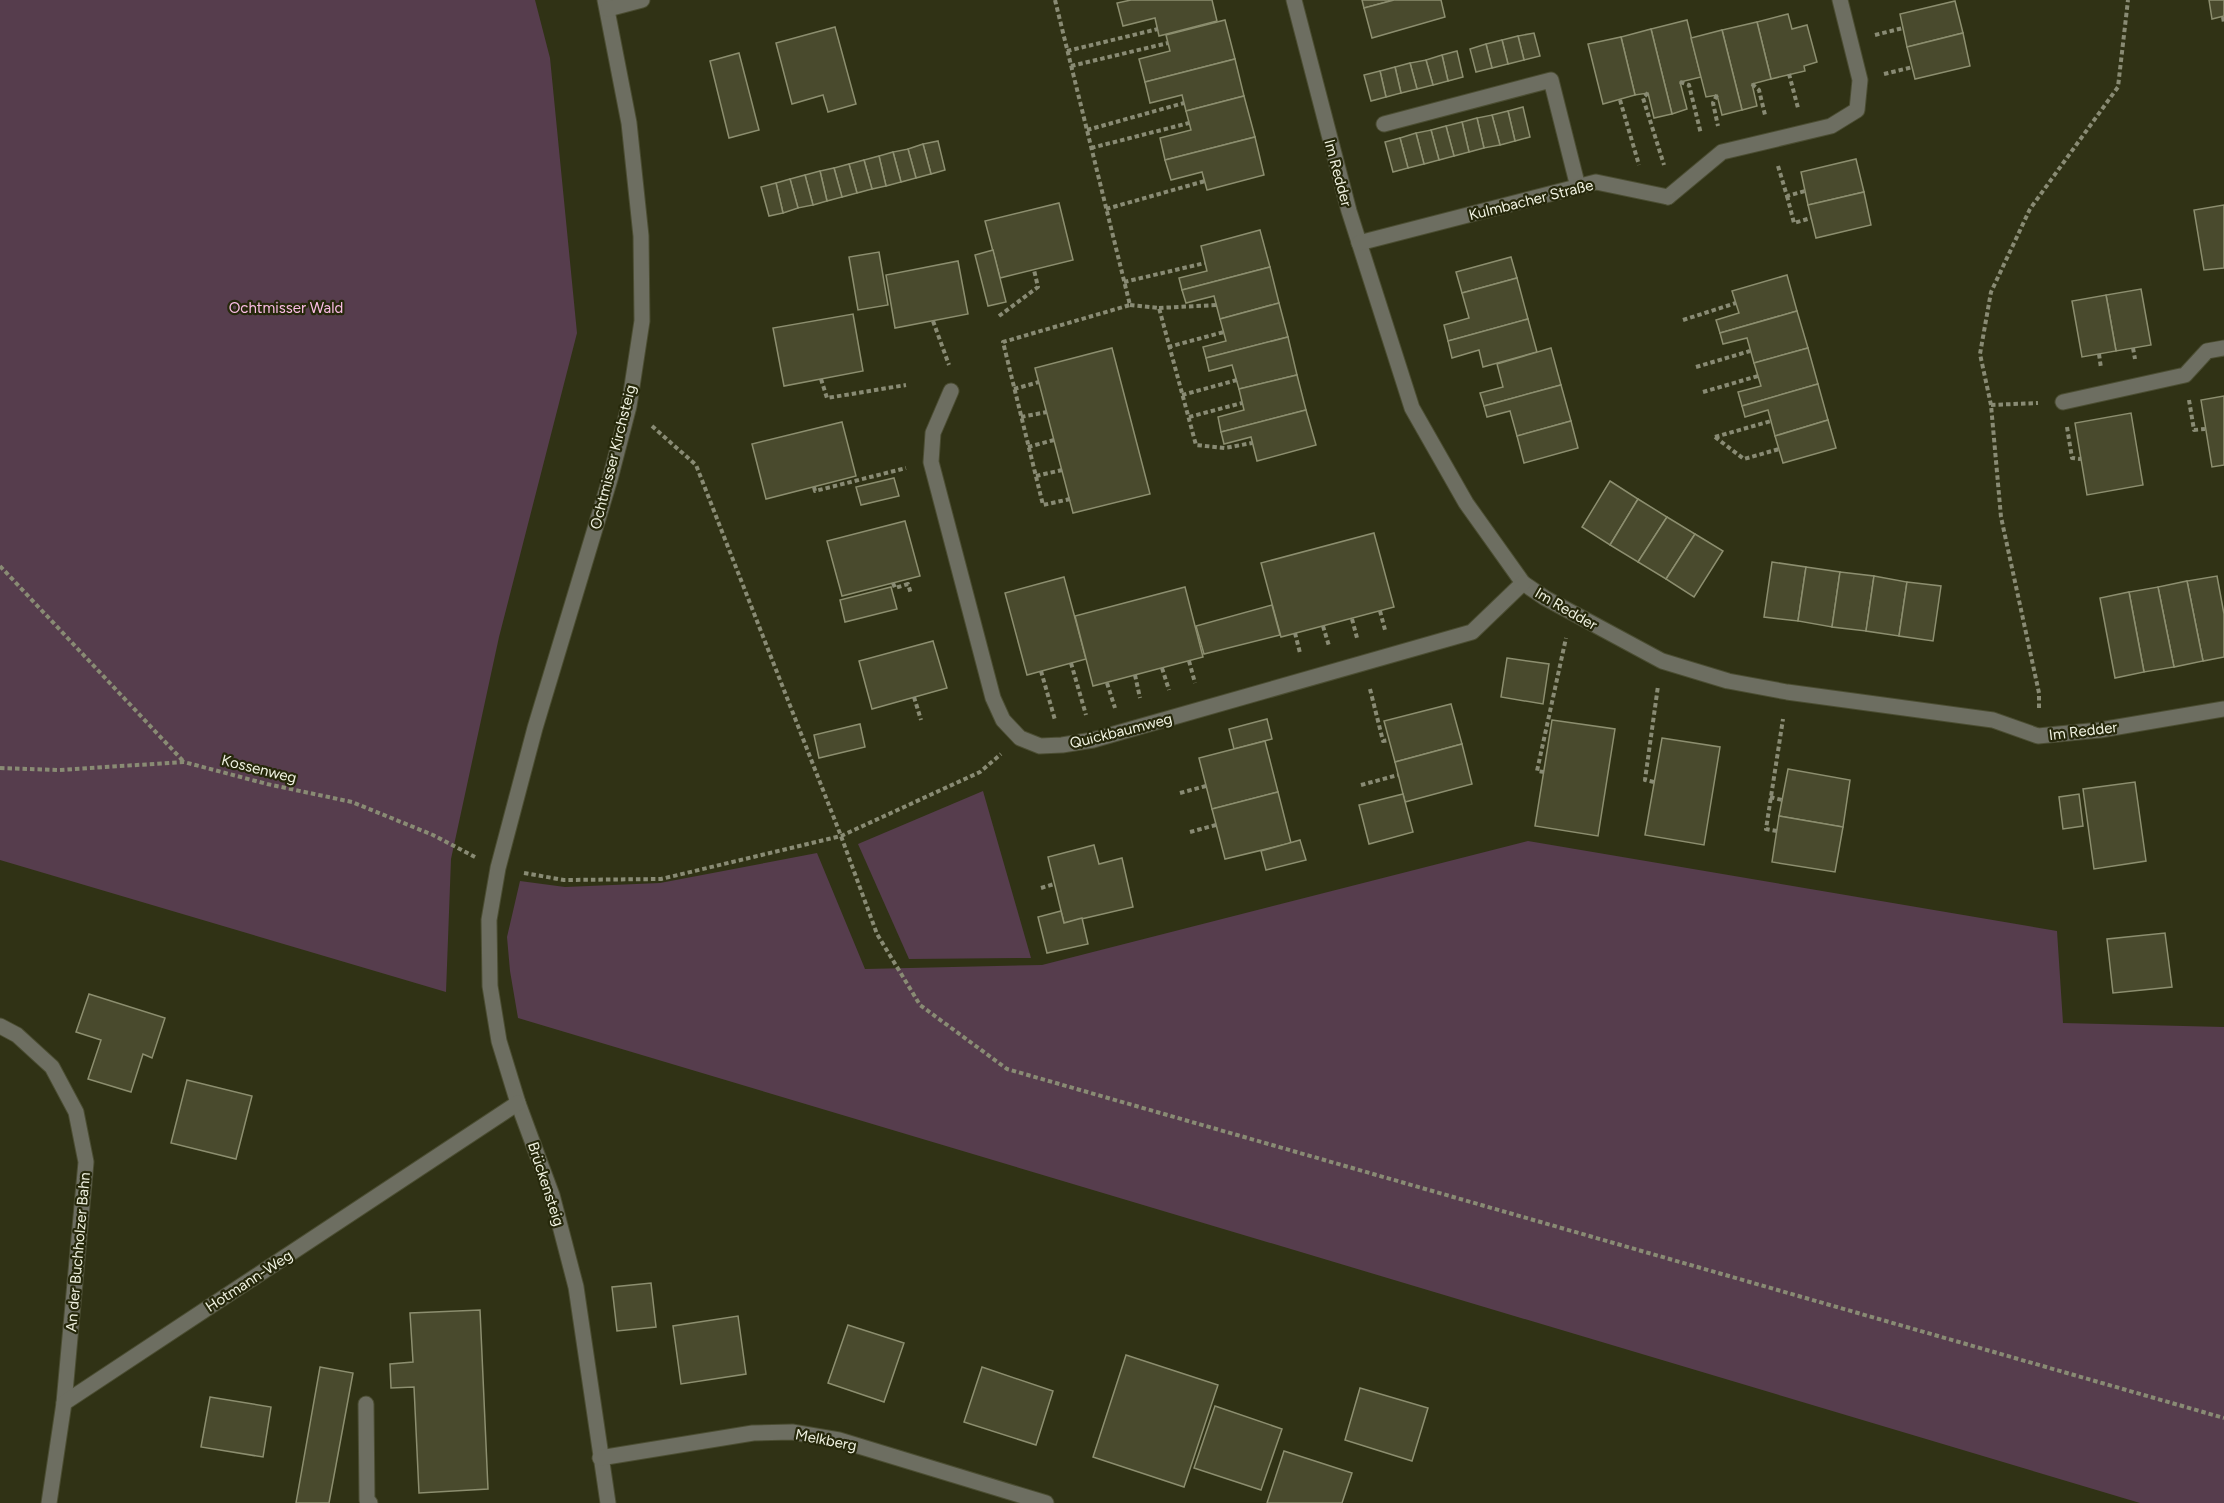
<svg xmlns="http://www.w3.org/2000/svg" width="2224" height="1503" viewBox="0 0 2224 1503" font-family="Figtree,sans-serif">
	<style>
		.green { fill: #563d4d }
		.building { fill: #494a2d; stroke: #8c8e6f; stroke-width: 1.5 }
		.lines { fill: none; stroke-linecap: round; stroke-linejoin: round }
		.lane-casing { stroke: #4b4d32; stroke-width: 17 }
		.street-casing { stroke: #4b4d32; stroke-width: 17 }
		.path { stroke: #898b74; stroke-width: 4; stroke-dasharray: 4.5 3; stroke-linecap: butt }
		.lane { stroke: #6d6e61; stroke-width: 15 }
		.street { stroke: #6d6e61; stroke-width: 15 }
		.labels { text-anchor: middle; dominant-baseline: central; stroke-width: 4.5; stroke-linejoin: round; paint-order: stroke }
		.street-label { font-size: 15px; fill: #f0f2e1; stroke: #26280b }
		.park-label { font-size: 15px; fill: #fbbde6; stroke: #26280b }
	</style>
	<rect width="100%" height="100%" fill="#303215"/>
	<g class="green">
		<path d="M 0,0 L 535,0 L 550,58 L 577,333 L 499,637 L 451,859 L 446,992 L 0,860 Z"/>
		<path d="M 983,791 L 1031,958 L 909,959 L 858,844 Z"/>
		<path d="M 1528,841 L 2057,931 L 2063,1023 L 2224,1027 L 2224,1503 L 2140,1503 L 518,1018 L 510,971 L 507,937 L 520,881 L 565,887 L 660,883 L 817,853 L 865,969 L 1042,965 Z"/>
	</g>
	<g class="building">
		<path d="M 1131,0 L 1212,0 L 1217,21 L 1159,36 L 1155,18 L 1123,26 L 1117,3 Z"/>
		<path d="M 1362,0 L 1394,0 L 1364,8 Z"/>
		<path d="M 1394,0 L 1441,0 L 1445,17 L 1372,38 L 1364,8 Z"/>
		<path d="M 2209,0 L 2224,0 L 2224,16 L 2212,19 Z"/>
		<path d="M 1955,1 L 1963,33 L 1907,47 L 1900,14 Z"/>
		<path d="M 1788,14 L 1792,29 L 1807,25 L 1817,62 L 1804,66 L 1805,71 L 1771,79 L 1757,22 Z"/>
		<path d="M 1225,20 L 1235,59 L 1145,82 L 1139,59 L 1170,51 L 1166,35 Z"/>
		<path d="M 1687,20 L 1701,77 L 1680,82 L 1687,109 L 1672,114 L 1651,29 Z"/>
		<path d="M 1757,22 L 1771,79 L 1752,84 L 1757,106 L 1742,110 L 1722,30 Z"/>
		<path d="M 835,27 L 856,104 L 828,112 L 823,95 L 792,104 L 776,43 Z"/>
		<path d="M 1651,29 L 1672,114 L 1654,118 L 1648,93 L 1635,95 L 1621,37 Z"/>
		<path d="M 1722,30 L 1742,110 L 1722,115 L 1717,95 L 1706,97 L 1691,38 Z"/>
		<path d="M 1534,33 L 1540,56 L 1524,60 L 1518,36 Z"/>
		<path d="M 1963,33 L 1970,66 L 1915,79 L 1907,47 Z"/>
		<path d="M 1518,36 L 1524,60 L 1508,64 L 1502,40 Z"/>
		<path d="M 1621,37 L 1635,95 L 1603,104 L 1588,44 Z"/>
		<path d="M 1502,40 L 1508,64 L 1492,68 L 1486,44 Z"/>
		<path d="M 1486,44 L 1492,68 L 1476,72 L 1470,49 Z"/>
		<path d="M 1457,51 L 1463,77 L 1448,81 L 1442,55 Z"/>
		<path d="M 739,53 L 759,130 L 729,138 L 710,61 Z"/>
		<path d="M 1442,55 L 1448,81 L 1433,85 L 1426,60 Z"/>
		<path d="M 1235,59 L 1244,96 L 1186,111 L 1182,95 L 1150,103 L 1145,82 Z"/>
		<path d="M 1426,60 L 1433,85 L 1417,89 L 1410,63 Z"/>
		<path d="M 1410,63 L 1417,89 L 1401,93 L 1395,67 Z"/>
		<path d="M 1395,67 L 1401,93 L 1386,97 L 1380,71 Z"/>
		<path d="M 1380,71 L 1386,97 L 1371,101 L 1364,75 Z"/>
		<path d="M 1244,96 L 1255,137 L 1165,160 L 1160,138 L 1191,130 L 1186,111 Z"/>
		<path d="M 1523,107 L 1530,137 L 1515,141 L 1508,111 Z"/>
		<path d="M 1508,111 L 1515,141 L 1500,145 L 1492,115 Z"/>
		<path d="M 1492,115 L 1500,145 L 1484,148 L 1477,118 Z"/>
		<path d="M 1477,118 L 1484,148 L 1469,152 L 1462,122 Z"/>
		<path d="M 1462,122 L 1469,152 L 1454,156 L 1446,126 Z"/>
		<path d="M 1446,126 L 1454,156 L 1439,160 L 1431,130 Z"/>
		<path d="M 1431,130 L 1439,160 L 1424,164 L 1416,133 Z"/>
		<path d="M 1416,133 L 1424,164 L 1408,168 L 1400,138 Z"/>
		<path d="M 1255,137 L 1264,175 L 1207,190 L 1202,172 L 1171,180 L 1165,160 Z"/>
		<path d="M 1400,138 L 1408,168 L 1393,172 L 1385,142 Z"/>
		<path d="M 938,141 L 945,170 L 931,174 L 923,144 Z"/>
		<path d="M 923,144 L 931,174 L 916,178 L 908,149 Z"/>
		<path d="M 908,149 L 916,178 L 901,182 L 893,152 Z"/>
		<path d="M 893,152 L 901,182 L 886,186 L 879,156 Z"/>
		<path d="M 879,156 L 886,186 L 872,189 L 864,160 Z"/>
		<path d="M 1856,159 L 1864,192 L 1808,205 L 1801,172 Z"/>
		<path d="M 864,160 L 872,189 L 857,193 L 849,164 Z"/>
		<path d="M 849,164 L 857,193 L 842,197 L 834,168 Z"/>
		<path d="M 834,168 L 842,197 L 827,201 L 820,171 Z"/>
		<path d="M 820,171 L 827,201 L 813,205 L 805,175 Z"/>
		<path d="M 805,175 L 813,205 L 798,208 L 790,179 Z"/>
		<path d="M 790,179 L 798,208 L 783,213 L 776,183 Z"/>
		<path d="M 776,183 L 783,213 L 769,216 L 761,187 Z"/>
		<path d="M 1864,192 L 1871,225 L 1816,238 L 1808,205 Z"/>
		<path d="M 1059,203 L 1073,260 L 1000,278 L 985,221 Z"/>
		<path d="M 2224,205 L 2224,268 L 2204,270 L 2194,210 Z"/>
		<path d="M 1260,230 L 1270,267 L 1182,290 L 1179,278 L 1207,271 L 1201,246 Z"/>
		<path d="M 993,250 L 1006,302 L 988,306 L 975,255 Z"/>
		<path d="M 879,252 L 888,305 L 858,310 L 849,257 Z"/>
		<path d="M 1511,257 L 1517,278 L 1462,293 L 1456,272 Z"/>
		<path d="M 958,261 L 968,314 L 895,328 L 886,275 Z"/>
		<path d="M 1270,267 L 1279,303 L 1220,319 L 1214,296 L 1186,303 L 1182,290 Z"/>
		<path d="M 1787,275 L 1797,311 L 1720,333 L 1716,320 L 1739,313 L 1732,291 Z"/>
		<path d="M 1517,278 L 1528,319 L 1448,341 L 1444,325 L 1469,318 L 1462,293 Z"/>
		<path d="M 2141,289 L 2151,345 L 2116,351 L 2106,295 Z"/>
		<path d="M 2106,295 L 2116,351 L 2082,357 L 2072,301 Z"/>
		<path d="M 1279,303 L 1288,337 L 1206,358 L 1203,347 L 1226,341 L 1220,319 Z"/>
		<path d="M 1797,311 L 1808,348 L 1754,363 L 1747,338 L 1723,344 L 1720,333 Z"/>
		<path d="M 853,314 L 863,371 L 784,386 L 773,328 Z"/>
		<path d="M 1528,319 L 1537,352 L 1483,367 L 1479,350 L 1452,358 L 1448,341 Z"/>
		<path d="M 1288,337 L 1297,375 L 1239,389 L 1232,365 L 1209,371 L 1206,358 Z"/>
		<path d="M 1112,348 L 1150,494 L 1073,513 L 1035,368 Z"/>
		<path d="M 1551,348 L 1561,385 L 1484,406 L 1480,393 L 1503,387 L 1497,364 Z"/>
		<path d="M 1808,348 L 1818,384 L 1742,406 L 1738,392 L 1761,386 L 1754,363 Z"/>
		<path d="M 1297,375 L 1306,410 L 1221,432 L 1218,417 L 1244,410 L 1239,389 Z"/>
		<path d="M 1818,384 L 1828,420 L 1775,436 L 1768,410 L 1745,417 L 1742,406 Z"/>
		<path d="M 1561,385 L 1571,421 L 1517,436 L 1510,411 L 1487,417 L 1484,406 Z"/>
		<path d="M 2224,396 L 2224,465 L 2212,467 L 2201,400 Z"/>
		<path d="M 1306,410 L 1316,445 L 1257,461 L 1251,437 L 1224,444 L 1221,432 Z"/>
		<path d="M 2131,413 L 2143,485 L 2087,495 L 2075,423 Z"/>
		<path d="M 1828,420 L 1836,448 L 1783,463 L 1775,436 Z"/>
		<path d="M 1571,421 L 1578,448 L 1524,463 L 1517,436 Z"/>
		<path d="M 842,422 L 856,476 L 766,499 L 752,444 Z"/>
		<path d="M 894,478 L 899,496 L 861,505 L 856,487 Z"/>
		<path d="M 1610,481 L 1638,499 L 1610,545 L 1582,527 Z"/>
		<path d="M 1638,499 L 1667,517 L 1638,562 L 1610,545 Z"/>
		<path d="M 1667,517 L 1695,534 L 1666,579 L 1638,562 Z"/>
		<path d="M 905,521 L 920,576 L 842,596 L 827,541 Z"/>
		<path d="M 1374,533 L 1394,607 L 1281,637 L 1261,563 Z"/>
		<path d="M 1695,534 L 1723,551 L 1694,597 L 1666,579 Z"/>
		<path d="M 1772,562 L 1806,567 L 1798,621 L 1764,617 Z"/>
		<path d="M 1806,567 L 1840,572 L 1832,627 L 1798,621 Z"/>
		<path d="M 1840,572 L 1874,576 L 1866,631 L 1832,627 Z"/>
		<path d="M 1874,576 L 1907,582 L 1899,636 L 1866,631 Z"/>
		<path d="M 2217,576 L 2224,614 L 2224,657 L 2203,661 L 2187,581 Z"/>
		<path d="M 1064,577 L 1086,659 L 1027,675 L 1005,593 Z"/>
		<path d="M 2187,581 L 2203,661 L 2174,667 L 2158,587 Z"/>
		<path d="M 1907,582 L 1941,586 L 1933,641 L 1899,636 Z"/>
		<path d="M 891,587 L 897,609 L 845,622 L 840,600 Z"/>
		<path d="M 1185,587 L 1203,657 L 1093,686 L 1075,616 Z"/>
		<path d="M 2158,587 L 2174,667 L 2144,672 L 2129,592 Z"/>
		<path d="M 2129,592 L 2144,672 L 2115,678 L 2100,598 Z"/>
		<path d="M 1272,605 L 1280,635 L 1204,654 L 1196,626 Z"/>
		<path d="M 933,641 L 947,688 L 872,709 L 859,661 Z"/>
		<path d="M 1507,658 L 1549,664 L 1543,704 L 1501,697 Z"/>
		<path d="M 1451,704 L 1462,744 L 1395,762 L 1384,721 Z"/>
		<path d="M 1267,719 L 1272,739 L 1234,749 L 1229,729 Z"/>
		<path d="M 1552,720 L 1615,729 L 1598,836 L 1535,826 Z"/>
		<path d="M 860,724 L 865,747 L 819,758 L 814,735 Z"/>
		<path d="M 1662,738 L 1720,747 L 1704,845 L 1645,835 Z"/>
		<path d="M 1265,741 L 1278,792 L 1212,809 L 1199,758 Z"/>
		<path d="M 1462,744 L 1472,784 L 1405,802 L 1395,762 Z"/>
		<path d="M 1788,769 L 1850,780 L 1843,827 L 1779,816 Z"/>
		<path d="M 2135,782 L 2146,861 L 2094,869 L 2083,789 Z"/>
		<path d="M 1278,792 L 1291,843 L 1225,859 L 1212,809 Z"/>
		<path d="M 1403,794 L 1413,832 L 1369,844 L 1359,805 Z"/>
		<path d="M 2079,794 L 2083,826 L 2063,829 L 2059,797 Z"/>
		<path d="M 1779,816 L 1843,827 L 1835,872 L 1772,862 Z"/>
		<path d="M 1300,840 L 1306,860 L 1266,870 L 1261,851 Z"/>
		<path d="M 1094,845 L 1099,864 L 1122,858 L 1133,907 L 1064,923 L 1048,857 Z"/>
		<path d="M 1061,911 L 1064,923 L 1082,918 L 1088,944 L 1047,953 L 1038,917 Z"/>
		<path d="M 2165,933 L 2172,987 L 2113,993 L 2107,939 Z"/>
		<path d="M 89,994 L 165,1018 L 152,1058 L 143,1054 L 131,1092 L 88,1079 L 101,1040 L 76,1032 Z"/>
		<path d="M 187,1080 L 252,1096 L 236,1159 L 171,1143 Z"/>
		<path d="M 651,1283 L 656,1327 L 617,1331 L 612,1287 Z"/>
		<path d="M 480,1310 L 488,1489 L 419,1493 L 414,1387 L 391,1388 L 390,1364 L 413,1362 L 410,1313 Z"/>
		<path d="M 738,1316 L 746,1374 L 681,1384 L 673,1326 Z"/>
		<path d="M 848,1325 L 904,1343 L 884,1402 L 828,1383 Z"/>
		<path d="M 1126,1355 L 1218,1385 L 1184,1487 L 1093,1457 Z"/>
		<path d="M 320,1367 L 353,1373 L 329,1503 L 296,1503 Z"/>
		<path d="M 982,1367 L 1053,1391 L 1036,1445 L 964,1422 Z"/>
		<path d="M 1360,1388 L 1428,1408 L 1412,1461 L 1345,1440 Z"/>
		<path d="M 210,1397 L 271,1407 L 263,1457 L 201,1447 Z"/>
		<path d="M 1215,1406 L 1282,1429 L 1261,1490 L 1194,1468 Z"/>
		<path d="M 1284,1451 L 1352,1473 L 1342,1503 L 1267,1503 Z"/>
	</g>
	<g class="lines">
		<defs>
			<g id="lane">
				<path d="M 1384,124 L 1551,80 L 1578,187"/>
				<path d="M 1668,197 L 1722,152 L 1831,126 L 1857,110 L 1860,80 L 1840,0"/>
				<path d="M 366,1404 L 367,1500 L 370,1503"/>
			</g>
			<g id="street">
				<path d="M 605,0 L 629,123 L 641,236 L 642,321 L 629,406 L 610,479 L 535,728 L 498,868 L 489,920 L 490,986 L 499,1041 L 518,1103 L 552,1195 L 576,1287 L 608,1503"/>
				<path d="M 1294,0 L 1349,211 L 1412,408 L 1466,503 L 1523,583 L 1545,598 L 1662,661 L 1728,681 L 1787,692 L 1993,720 L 2038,736 L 2100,730 L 2224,709"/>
				<path d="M 608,9 L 642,0"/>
				<path d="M 1359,243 L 1596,182 L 1668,197"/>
				<path d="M 951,391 L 933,433 L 931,462 L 993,698 L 1003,720 L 1020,738 L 1040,746 L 1062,745 L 1093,740 L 1472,632 L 1523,583"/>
				<path d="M 2063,402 L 2185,375 L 2207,351 L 2224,348"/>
				<path d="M 0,1026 L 17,1035 L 52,1067 L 76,1112 L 86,1162 L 64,1403"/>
				<path d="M 600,1458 L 753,1433 L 792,1432 L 839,1440 L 1046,1503"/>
				<path d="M 49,1503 L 64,1403 L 518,1103"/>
			</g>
		</defs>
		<use href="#lane" class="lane-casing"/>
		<use href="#street" class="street-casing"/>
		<g class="path">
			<path d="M 1055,0 L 1130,305 L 1003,342 L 1043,505 L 1070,499"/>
			<path d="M 2223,17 L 2224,23"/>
			<path d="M 1875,35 L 1903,28"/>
			<path d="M 1067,51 L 1158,29"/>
			<path d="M 1071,66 L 1168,43"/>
			<path d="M 1789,74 L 1798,108"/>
			<path d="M 1884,74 L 1913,67"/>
			<path d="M 1680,82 L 1689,85 L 1701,134"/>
			<path d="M 1752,84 L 1759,90 L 1765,115"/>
			<path d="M 1648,93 L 1643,98 L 1664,165"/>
			<path d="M 1717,95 L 1713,103 L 1718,126"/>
			<path d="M 1620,100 L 1639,165"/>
			<path d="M 1087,130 L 1184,103"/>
			<path d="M 1091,148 L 1189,123"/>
			<path d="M 1778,166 L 1787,196 L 1805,191"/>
			<path d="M 1787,196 L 1794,223 L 1811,218"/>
			<path d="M 1106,209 L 1205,181"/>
			<path d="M 1124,282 L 1205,263"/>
			<path d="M 1130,305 L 1159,308 L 1196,445 L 1225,448 L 1252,443"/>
			<path d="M 1159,308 L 1217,305"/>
			<path d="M 999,316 L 1038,287 L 1034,270"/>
			<path d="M 1683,320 L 1736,303"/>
			<path d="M 933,321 L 949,365"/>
			<path d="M 1168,347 L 1224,332"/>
			<path d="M 2133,348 L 2135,359"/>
			<path d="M 2099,354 L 2101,368"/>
			<path d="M 1696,367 L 1750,351"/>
			<path d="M 821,379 L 827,398 L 906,385"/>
			<path d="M 1014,389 L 1039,382"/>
			<path d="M 1703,392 L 1758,376"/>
			<path d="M 1182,395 L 1237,380"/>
			<path d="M 2189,400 L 2194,430 L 2205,429"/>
			<path d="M 1991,405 L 2038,403"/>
			<path d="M 1021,417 L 1047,412"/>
			<path d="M 1189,417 L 1242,403"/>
			<path d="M 652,426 L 696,465 L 841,836 L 877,934 L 920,1005 L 1007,1069 L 2224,1418"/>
			<path d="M 2067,427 L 2072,458 L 2081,459"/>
			<path d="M 1715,437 L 1744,459 L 1779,449"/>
			<path d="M 1715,437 L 1771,421"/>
			<path d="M 1028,447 L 1054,440"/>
			<path d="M 1036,476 L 1062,470"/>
			<path d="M 814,487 L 815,491 L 906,468"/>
			<path d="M 0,566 L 184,762"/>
			<path d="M 893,583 L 895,588 L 908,584 L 911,594"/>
			<path d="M 1380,611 L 1385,630"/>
			<path d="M 1352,619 L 1357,638"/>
			<path d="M 1323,626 L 1329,646"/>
			<path d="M 1295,633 L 1300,653"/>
			<path d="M 1189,661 L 1195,683"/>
			<path d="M 1071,663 L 1086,715"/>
			<path d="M 1162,668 L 1169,690"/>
			<path d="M 1041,671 L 1055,720"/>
			<path d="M 1135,675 L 1140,698"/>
			<path d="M 1107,683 L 1115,708"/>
			<path d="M 1370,689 L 1383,741 L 1389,740"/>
			<path d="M 914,697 L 921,720"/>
			<path d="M 2039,708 L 2039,693 L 2001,517 L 1991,405 L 1980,354 L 1991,292 L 2030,209 L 2118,87 L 2128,0"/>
			<path d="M 0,768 L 59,770 L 184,762 L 267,784 L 352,802 L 433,835 L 475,857"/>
			<path d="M 1544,772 L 1537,771 L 1566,638"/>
			<path d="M 1654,782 L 1645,780 L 1658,686"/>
			<path d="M 1361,785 L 1398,775"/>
			<path d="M 1180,793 L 1206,786"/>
			<path d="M 1770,797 L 1782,800"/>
			<path d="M 1777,831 L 1766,829 L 1783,719"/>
			<path d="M 1190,832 L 1216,825"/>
			<path d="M 524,873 L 564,880 L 661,879 L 841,836 L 980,772 L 1001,754"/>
			<path d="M 1041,888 L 1054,884"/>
		</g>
		<use href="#lane" class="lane"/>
		<use href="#street" class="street"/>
	</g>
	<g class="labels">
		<g class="street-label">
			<text transform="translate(1338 173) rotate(75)">Im Redder</text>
			<text transform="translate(1531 200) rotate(-14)">Kulmbacher Straße</text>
			<text transform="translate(613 457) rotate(-76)">Ochtmisser Kirchsteig</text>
			<text transform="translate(1566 609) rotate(30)">Im Redder</text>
			<text transform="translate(1121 731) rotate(-14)">Quickbaumweg</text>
			<text transform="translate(2083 731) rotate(-7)">Im Redder</text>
			<text transform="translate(259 769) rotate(14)">Kossenweg</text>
			<text transform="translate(546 1184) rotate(72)">Brückensteig</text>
			<text transform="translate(78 1252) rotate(-85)">An der Buchholzer Bahn</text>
			<text transform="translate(249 1281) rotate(-33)">Hotmann-Weg</text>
			<text transform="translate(826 1440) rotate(11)">Melkberg</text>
		</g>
		<g class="park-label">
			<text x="286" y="308">Ochtmisser Wald</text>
		</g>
	</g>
</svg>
